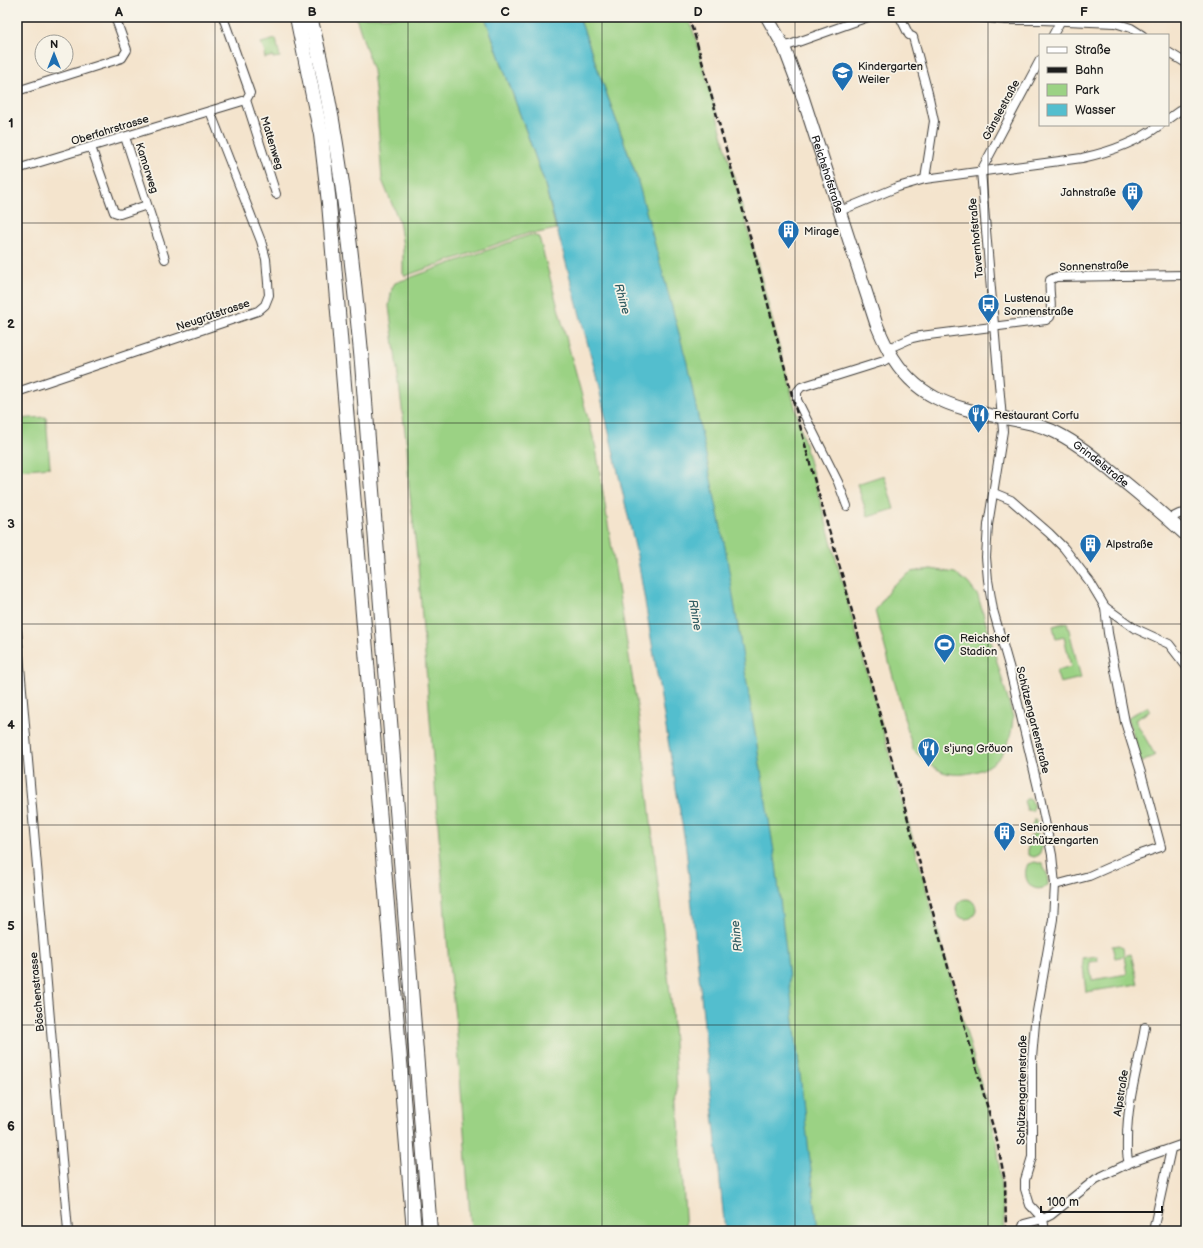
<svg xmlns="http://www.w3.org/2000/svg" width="1203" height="1248" viewBox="0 0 1203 1248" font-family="'Balsamiq Sans',sans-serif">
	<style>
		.green { fill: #9bd284; stroke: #5c7750 }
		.water { fill: #53bece; stroke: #386d75 }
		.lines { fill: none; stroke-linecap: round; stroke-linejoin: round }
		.street-casing { stroke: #3c3a37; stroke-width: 10 }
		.primary-casing { stroke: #3c3a37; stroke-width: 14 }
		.highway-casing { stroke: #3c3a37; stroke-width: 16 }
		.street { stroke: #fff; stroke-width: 8 }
		.primary { stroke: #fff; stroke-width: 12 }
		.highway { stroke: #fff; stroke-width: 14 }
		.rail { stroke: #1c1c1c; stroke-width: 2.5; stroke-dasharray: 6 3; stroke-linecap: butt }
		.grid { fill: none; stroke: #1c1c1c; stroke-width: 1; stroke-opacity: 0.55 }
		.labels { text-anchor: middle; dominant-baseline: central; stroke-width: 3.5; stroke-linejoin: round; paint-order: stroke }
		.poi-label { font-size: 11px; fill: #1c1c1c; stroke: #f7f3e8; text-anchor: start }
		.street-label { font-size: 11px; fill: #1c1c1c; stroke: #f7f3e8 }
		.water-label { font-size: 12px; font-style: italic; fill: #325d63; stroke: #f7f3e8 }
		.neatline { fill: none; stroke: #1c1c1c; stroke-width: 1.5 }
		.grid-label { font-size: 13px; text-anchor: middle; font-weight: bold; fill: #1c1c1c }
	</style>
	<rect width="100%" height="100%" fill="#f7f3e8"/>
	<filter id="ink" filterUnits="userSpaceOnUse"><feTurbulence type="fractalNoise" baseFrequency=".025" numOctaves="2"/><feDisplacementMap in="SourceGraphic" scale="8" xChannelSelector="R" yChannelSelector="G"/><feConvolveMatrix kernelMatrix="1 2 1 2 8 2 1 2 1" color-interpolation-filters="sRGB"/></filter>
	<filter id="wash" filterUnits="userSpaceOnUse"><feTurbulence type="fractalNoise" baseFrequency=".012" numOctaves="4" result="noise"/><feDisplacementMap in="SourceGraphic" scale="16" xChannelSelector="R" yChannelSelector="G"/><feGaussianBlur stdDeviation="0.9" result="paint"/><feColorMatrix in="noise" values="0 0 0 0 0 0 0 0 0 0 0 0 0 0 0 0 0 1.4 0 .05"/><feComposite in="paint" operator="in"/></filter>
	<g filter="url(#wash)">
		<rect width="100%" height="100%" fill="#f4e4cd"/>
		<g class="green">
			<path d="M 356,17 L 485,17 L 544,181 L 556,229 L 538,233 L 529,233 L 405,276 L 403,274 L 403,247 L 399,221 L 382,180 L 377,109 L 373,71 Z"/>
			<path d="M 579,17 L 688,17 L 695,36 L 754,251 L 813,475 L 939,935 L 997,1141 L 1005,1231 L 816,1231 L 637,178 Z"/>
			<path d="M 276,39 L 280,57 L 273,58 L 273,56 L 265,58 L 264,54 L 265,53 L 261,43 Z"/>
			<path d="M 530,235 L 539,237 L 596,448 L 641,732 L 672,1011 L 686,1231 L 471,1231 L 457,1034 L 449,965 L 418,565 L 409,487 L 407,447 L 389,306 L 392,288 L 395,283 Z"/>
			<path d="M 46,417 L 50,467 L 17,470 L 17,419 Z"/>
			<path d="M 884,475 L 894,509 L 868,517 L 857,484 Z"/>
			<path d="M 931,569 L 955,573 L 968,583 L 978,596 L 1013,717 C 1012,728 1011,739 1005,749 C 995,770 963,779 943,772 C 931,767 922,758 913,750 L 875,611 L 892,586 L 911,572 Z"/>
			<path d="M 1067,622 L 1081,678 L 1060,683 L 1056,671 L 1071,667 L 1064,637 L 1056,639 L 1053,626 Z"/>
			<path d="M 1147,707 L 1150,711 L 1135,720 L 1155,755 L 1141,763 L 1128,717 Z"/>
			<path d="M 1026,799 L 1029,799 C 1034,802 1035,806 1032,811 L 1027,810 L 1024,801 Z"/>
			<path d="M 1034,820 L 1036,820 L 1037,830 L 1035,832 L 1032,832 L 1031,829 Z"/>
			<path d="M 1037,833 C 1044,839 1043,848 1039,855 L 1034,857 L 1028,855 L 1028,848 L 1030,837 L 1034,834 Z"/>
			<path d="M 1035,862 L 1042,864 L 1047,874 L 1048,885 C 1033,897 1020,878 1028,864 Z"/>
			<circle cx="966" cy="909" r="10"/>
			<path d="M 1120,945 L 1123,948 L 1124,956 L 1131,954 L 1138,984 L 1086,992 L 1082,958 L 1097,956 L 1098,961 L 1089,962 L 1092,980 L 1127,974 L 1124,956 L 1115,958 L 1112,946 Z"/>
		</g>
		<path class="water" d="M 485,17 L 579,17 L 637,178 L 687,363 L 726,552 L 776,864 L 818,1231 L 725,1231 L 686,848 L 638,560 L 595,371 L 544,181 Z"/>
	</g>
	<g filter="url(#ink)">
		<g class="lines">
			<defs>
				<g id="street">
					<path d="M 900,17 L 909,35 L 913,37 L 928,93 L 934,121 L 925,179"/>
					<path d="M 979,17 L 1006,20 L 1042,20 L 1115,23 L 1131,28 L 1142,35"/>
					<path d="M 1053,35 L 1061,20"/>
					<path d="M 784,47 L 868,17"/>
					<path d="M 1168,52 L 1186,63"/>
					<path d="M 17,91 L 122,58 L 127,50 L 115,17"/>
					<path d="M 246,100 L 276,194"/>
					<path d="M 1168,119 L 1186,106"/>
					<path d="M 125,137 L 165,259"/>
					<path d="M 91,147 L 114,212 L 120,214 L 147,205"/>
					<path d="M 17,169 L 246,100 L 250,93 L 223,17"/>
					<path d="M 981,171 L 1003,431 L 988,525 L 986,557 L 988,580 L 993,610 L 1009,666 L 1039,792 L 1052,855 L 1055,885 L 1053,919 L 1035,1023 L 1032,1058 L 1032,1157 L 1025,1180 L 1025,1189 L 1030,1205 L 1043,1219"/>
					<path d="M 981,171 L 1040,60"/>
					<path d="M 840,211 L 898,187 L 925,179 L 1082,158 C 1110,152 1136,143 1160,125"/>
					<path d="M 887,349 L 912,338 L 921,336 L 1046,320 L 1050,317 C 1053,305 1048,292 1050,280 L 1056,277 L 1186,275"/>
					<path d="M 17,392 L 258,311 L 265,305 L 269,295 L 266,259 L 261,241 L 210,111"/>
					<path d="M 994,493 L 1011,500 L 1049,533 L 1064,548 L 1090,582 L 1105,607 L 1134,628 L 1169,644 L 1186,666"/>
					<path d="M 847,506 L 838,482 L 797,400 L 797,392 L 801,387 L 884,361 L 891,356"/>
					<path d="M 1169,519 L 1179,514 L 1186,513"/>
					<path d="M 17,631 L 68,1231"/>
					<path d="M 1055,885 L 1089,876 L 1132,857 L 1161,847 L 1142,776 L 1125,722 L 1108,633 L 1105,607"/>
					<path d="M 1129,1163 C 1126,1155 1127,1148 1127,1139 C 1127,1100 1139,1064 1145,1027"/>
					<path d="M 1043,1219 L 1045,1231"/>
					<path d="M 1021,1231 L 1024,1224 L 1043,1219 L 1051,1215 L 1096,1179 L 1129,1163 L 1186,1143"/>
					<path d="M 1153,1231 L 1171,1149"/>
				</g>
				<g id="primary">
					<path id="s1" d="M 767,17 L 784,47 L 801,92 L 876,323 C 880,333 884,342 889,351 C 915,398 951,407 999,417 C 1020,421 1039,424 1057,433 C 1077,443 1095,458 1112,472 C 1137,492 1162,513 1186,535"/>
				</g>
				<g id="highway">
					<path d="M 297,17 L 321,135 L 329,203 L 414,1231"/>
					<path d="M 310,17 C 339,131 351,246 362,363 L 430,1231"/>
				</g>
			</defs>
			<use href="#street" class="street-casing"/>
			<use href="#primary" class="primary-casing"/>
			<use href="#highway" class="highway-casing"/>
			<use href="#street" class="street"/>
			<use href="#primary" class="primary"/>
			<use href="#highway" class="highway"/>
			<path class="rail" d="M 688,17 L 695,36 L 754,251 L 813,475 L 843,578 L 939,935 L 997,1141 L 1005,1181 L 1006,1231"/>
		</g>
	</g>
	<path class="grid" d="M 215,17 L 215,1231M 408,17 L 408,1231M 602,17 L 602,1231M 795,17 L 795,1231M 988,17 L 988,1231M 17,223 L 1186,223M 17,423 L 1186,423M 17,624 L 1186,624M 17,825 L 1186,825M 17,1025 L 1186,1025"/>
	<defs>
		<symbol id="school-pin" viewBox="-11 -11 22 30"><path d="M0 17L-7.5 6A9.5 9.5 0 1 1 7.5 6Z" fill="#1f6fb2" stroke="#f7f3e8"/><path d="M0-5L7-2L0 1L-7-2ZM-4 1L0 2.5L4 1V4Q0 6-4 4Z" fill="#fff"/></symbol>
		<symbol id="building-pin" viewBox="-11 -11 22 30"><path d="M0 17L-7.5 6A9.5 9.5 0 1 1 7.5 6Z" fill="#1f6fb2" stroke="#f7f3e8"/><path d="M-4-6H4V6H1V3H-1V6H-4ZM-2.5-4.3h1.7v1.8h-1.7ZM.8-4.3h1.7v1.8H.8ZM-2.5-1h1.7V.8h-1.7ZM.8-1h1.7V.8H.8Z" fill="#fff"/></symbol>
		<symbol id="bus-pin" viewBox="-11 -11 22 30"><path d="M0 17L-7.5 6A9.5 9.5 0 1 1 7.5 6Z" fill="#1f6fb2" stroke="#f7f3e8"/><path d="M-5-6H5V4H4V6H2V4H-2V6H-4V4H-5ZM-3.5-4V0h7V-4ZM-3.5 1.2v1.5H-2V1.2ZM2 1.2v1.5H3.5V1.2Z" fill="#fff"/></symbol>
		<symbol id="restaurant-pin" viewBox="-11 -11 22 30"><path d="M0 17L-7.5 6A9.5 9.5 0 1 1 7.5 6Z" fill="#1f6fb2" stroke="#f7f3e8"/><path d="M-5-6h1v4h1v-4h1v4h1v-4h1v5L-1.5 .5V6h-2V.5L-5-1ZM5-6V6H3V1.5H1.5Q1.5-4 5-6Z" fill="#fff"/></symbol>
		<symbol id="stadium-pin" viewBox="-11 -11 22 30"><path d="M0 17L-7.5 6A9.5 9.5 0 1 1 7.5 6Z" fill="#1f6fb2" stroke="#f7f3e8"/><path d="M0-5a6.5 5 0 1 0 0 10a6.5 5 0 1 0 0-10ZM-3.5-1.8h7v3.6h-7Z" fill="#fff"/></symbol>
	</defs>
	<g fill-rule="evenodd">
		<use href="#school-pin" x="830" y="60" width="25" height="34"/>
		<use href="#building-pin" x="1120" y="180" width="25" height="34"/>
		<use href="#building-pin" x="776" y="218" width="25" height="34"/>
		<use href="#bus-pin" x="976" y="292" width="25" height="34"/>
		<use href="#restaurant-pin" x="966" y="402" width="25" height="34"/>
		<use href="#building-pin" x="1078" y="532" width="25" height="34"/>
		<use href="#stadium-pin" x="932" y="632" width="25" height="34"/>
		<use href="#restaurant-pin" x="916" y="736" width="25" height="34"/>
		<use href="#building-pin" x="992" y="820" width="25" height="34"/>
	</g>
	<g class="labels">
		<g class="poi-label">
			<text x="858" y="66">Kindergarten<tspan x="858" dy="13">Weiler</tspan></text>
			<text x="1116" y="192" text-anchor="end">Jahnstraße</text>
			<text x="804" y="231">Mirage</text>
			<text x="1004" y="298">Lustenau<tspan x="1004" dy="13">Sonnenstraße</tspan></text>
			<text x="994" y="415">Restaurant Corfu</text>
			<text x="1106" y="544">Alpstraße</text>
			<text x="960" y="638">Reichshof<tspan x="960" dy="13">Stadion</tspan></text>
			<text x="944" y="748">s'jung Gröuon</text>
			<text x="1020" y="827">Seniorenhaus<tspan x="1020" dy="13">Schützengarten</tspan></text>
		</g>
		<g class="street-label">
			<text transform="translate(1001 110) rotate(-62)">Gänslestraße</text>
			<text transform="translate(110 130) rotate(-17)">Oberfahrstrasse</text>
			<text transform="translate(272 143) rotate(73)">Mattenweg</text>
			<text transform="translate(147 168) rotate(72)">Kamorweg</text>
			<text stroke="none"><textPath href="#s1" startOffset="169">Reichshofstraße</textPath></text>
			<text transform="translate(976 238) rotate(-95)">Tavernhofstraße</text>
			<text transform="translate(1094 266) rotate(-2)">Sonnenstraße</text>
			<text transform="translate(213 315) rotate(-19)">Neugrütstrasse</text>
			<text stroke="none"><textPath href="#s1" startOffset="604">Grindelstraße</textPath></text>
			<text transform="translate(1033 720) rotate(76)">Schützengartenstraße</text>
			<text transform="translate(37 992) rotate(-95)">Böschenstrasse</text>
			<text transform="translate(1022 1090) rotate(-89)">Schützengartenstraße</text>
			<text transform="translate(1121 1093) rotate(-81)">Alpstraße</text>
		</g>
		<g class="water-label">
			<text transform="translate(622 299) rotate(75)">Rhine</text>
			<text transform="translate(695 615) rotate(80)">Rhine</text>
			<text transform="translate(737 936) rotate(-96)">Rhine</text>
		</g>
	</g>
	<rect width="1203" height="1248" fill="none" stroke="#f7f3e8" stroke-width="44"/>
	<rect x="1039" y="34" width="130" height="92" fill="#f7f3e8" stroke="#9f9d96"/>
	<rect x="1047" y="47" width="20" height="6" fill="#ffffff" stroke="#9f9d96"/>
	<text x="1075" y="54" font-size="12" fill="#1c1c1c">Straße</text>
	<rect x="1047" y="67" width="20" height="6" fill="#1c1c1c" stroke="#9f9d96"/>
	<text x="1075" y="74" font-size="12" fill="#1c1c1c">Bahn</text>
	<rect x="1047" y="84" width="20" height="12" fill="#9bd284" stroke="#9f9d96"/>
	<text x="1075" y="94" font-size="12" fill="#1c1c1c">Park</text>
	<rect x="1047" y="104" width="20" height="12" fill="#53bece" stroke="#9f9d96"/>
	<text x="1075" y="114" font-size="12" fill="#1c1c1c">Wasser</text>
	<g transform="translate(54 54)"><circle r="19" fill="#f7f3e8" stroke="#9f9d96"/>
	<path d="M0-3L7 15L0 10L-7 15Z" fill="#1f6fb2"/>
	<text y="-6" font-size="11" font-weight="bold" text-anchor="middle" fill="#1c1c1c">N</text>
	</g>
	<path d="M1041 1206v6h121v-6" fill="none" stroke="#1c1c1c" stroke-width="2"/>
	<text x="1047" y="1206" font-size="12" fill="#1c1c1c" stroke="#f7f3e8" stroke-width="3" paint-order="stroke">100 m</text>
	<rect x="22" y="22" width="1159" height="1204" class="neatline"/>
	<g class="grid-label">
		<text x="119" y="16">A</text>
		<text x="312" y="16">B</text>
		<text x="505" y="16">C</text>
		<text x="698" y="16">D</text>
		<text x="891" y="16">E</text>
		<text x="1084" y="16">F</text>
		<text x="11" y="127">1</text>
		<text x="11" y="328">2</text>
		<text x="11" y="528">3</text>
		<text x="11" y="729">4</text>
		<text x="11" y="930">5</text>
		<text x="11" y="1130">6</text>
	</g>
</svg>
